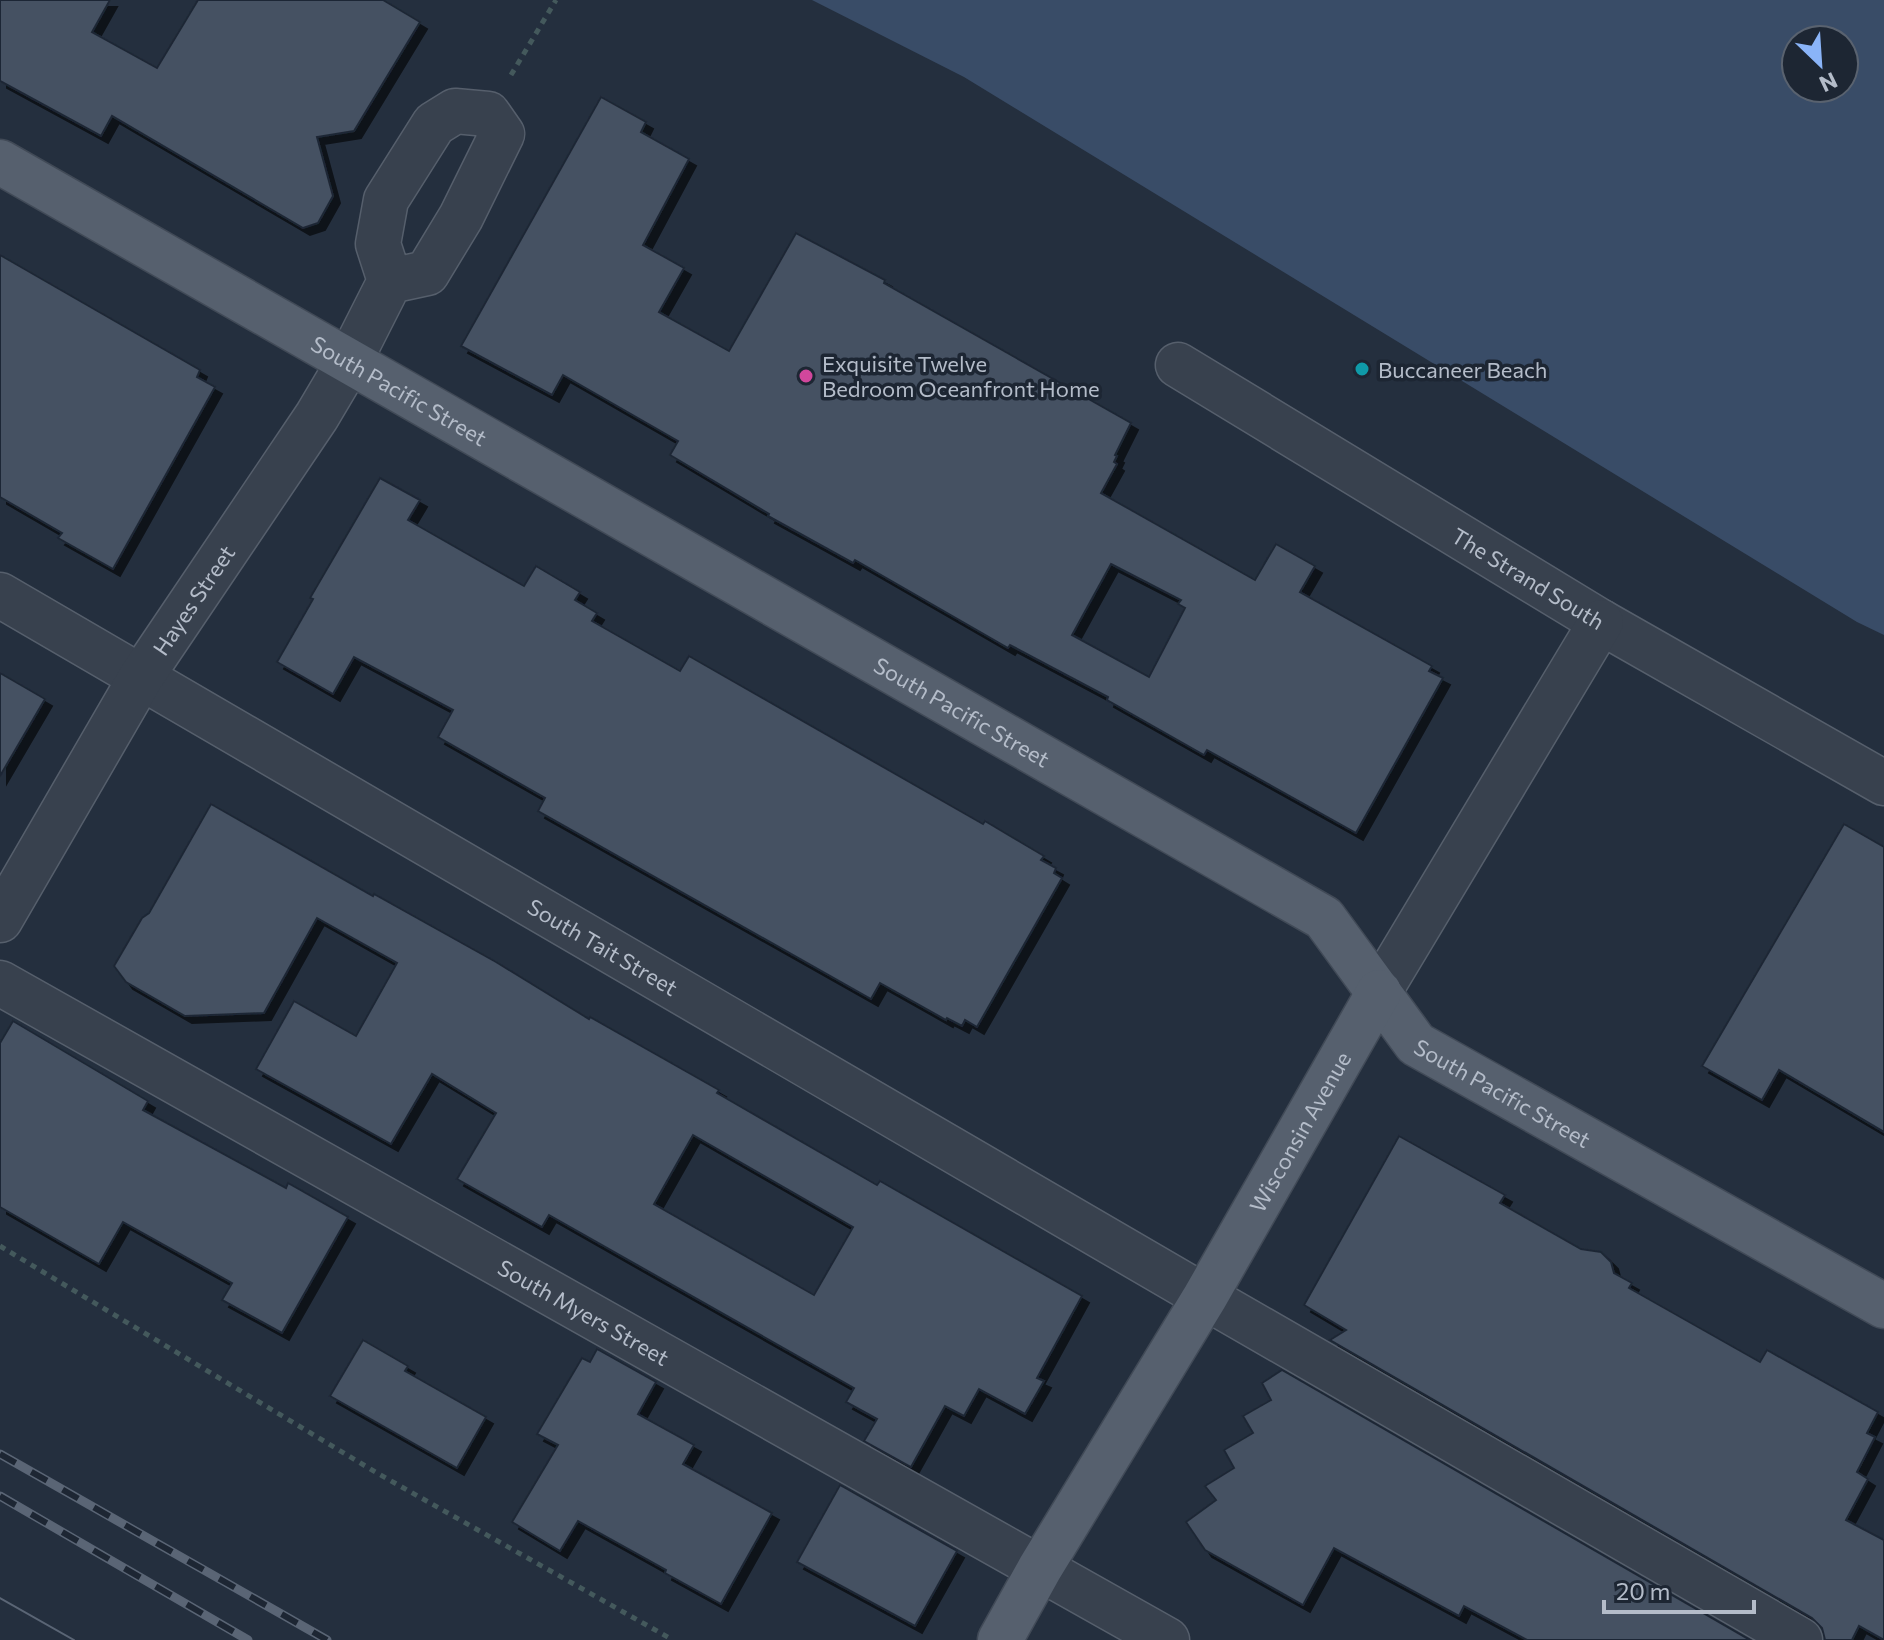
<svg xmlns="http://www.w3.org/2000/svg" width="1884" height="1640" viewBox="0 0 1884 1640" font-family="Commissioner,sans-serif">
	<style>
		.water { fill: #394c67; fill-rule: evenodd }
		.building { fill: #455162; stroke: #1f2835; stroke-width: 2; fill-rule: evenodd; filter: url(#shadow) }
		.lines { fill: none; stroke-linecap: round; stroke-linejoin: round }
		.minor-casing { stroke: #565f6c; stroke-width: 47 }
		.major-casing { stroke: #414a57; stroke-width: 47 }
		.path { stroke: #44595c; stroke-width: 5; stroke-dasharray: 6 6; stroke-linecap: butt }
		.minor { stroke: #38414e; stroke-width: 44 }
		.major { stroke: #56606e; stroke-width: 44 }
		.tram { stroke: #5a6575; stroke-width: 2 }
		.rail-casing { stroke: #5a6575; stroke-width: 9 }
		.rail { stroke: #1d2633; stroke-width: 6; stroke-dasharray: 18; stroke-linecap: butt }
		.culture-dot { fill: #0f9aa8; stroke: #1d2633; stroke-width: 3 }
		.hotel-dot { fill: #d1479c; stroke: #1d2633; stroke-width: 3 }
		.labels { text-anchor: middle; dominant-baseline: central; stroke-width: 7; stroke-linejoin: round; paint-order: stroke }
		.poi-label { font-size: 22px; fill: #b4bcc9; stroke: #1d2633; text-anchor: start }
		.street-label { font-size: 22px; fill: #b4bcc9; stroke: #1d2633 }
	</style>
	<defs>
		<filter id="shadow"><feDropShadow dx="7" dy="7" stdDeviation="0" flood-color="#0009"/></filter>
	</defs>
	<rect width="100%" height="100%" fill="#242f3e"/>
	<path class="water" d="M 812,0 L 1884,0 L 1884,635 L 1857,622 L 964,77 ZM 1796,40 L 1844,40 L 1844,88 L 1796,88 Z"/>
	<g class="building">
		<path d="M 0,0 L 110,0 L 92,32 L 157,68 L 198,0 L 383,0 L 420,22 L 354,131 L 317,137 L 333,196 L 318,223 L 303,228 L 112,116 L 101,136 L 0,81 Z"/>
		<path d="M 601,97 L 646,122 L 641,132 L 689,159 L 643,245 L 684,268 L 659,312 L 729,351 L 796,233 L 885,280 L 884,283 L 1131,423 L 1115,455 L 1117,456 L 1114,462 L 1117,464 L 1101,493 L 1255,580 L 1276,544 L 1315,566 L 1300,592 L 1432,666 L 1429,671 L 1443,678 L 1356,833 L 1207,750 L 1204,755 L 1107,700 L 1108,697 L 1010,645 L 1008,648 L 855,560 L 853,563 L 768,516 L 769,514 L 670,455 L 678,441 L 563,375 L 552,395 L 461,346 ZM 1111,564 L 1181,600 L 1178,604 L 1185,608 L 1149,677 L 1072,635 Z"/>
		<path d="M 0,255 L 200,370 L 197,377 L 215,387 L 113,569 L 58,538 L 62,533 L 0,497 Z"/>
		<path d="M 380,478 L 420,500 L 408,520 L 524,586 L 536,566 L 580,592 L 575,600 L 597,613 L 592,621 L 680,671 L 689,656 L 983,824 L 985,821 L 1044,856 L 1041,860 L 1056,868 L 1054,873 L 1062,878 L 977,1027 L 965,1020 L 962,1026 L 947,1018 L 946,1020 L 880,983 L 871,999 L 538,811 L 545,798 L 438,737 L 453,710 L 354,657 L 333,694 L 277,662 L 313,599 L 310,598 Z"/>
		<path d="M 0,673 L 45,699 L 0,776 Z"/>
		<path d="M 211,804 L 373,896 L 374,894 L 496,962 L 589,1019 L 590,1017 L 719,1090 L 717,1093 L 877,1185 L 880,1181 L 1082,1296 L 1037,1378 L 1044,1381 L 1025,1414 L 979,1389 L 964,1416 L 945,1406 L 911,1467 L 864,1441 L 877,1419 L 846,1402 L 854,1388 L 549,1215 L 542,1227 L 457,1179 L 496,1113 L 432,1074 L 391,1144 L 256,1069 L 294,1001 L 356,1036 L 397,963 L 317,918 L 264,1013 L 185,1016 L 126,982 L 114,966 L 142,918 L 149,913 ZM 693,1135 L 853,1227 L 814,1295 L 654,1204 Z"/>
		<path d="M 1844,824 L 1884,847 L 1884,1132 L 1779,1070 L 1762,1100 L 1702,1066 Z"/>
		<path d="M 13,1021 L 148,1101 L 143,1110 L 286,1188 L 288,1183 L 348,1217 L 282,1333 L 222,1300 L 232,1283 L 123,1222 L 99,1264 L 0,1207 L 0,1043 Z"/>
		<path d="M 1399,1136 L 1505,1195 L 1500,1203 L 1581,1249 L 1601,1252 L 1611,1262 L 1614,1273 L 1632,1283 L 1629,1288 L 1760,1362 L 1767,1350 L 1878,1412 L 1867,1433 L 1875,1437 L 1857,1472 L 1868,1479 L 1846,1520 L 1884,1540 L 1884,1640 L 1859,1626 L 1852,1640 L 1825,1640 L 1822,1628 L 1812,1618 L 1330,1340 L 1346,1330 L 1304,1305 Z"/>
		<path d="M 363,1340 L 408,1366 L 405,1371 L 486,1417 L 457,1468 L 330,1396 Z"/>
		<path d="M 597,1349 L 656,1382 L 638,1414 L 694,1445 L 683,1464 L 772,1513 L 721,1604 L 665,1573 L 666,1570 L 578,1521 L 560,1551 L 512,1522 L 558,1445 L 537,1434 L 582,1358 L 590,1362 Z"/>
		<path d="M 1282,1370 L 1750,1640 L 1527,1640 L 1464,1606 L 1459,1616 L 1334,1548 L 1303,1605 L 1205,1550 L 1186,1522 L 1216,1500 L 1205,1486 L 1234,1468 L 1224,1450 L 1253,1433 L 1243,1416 L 1271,1400 L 1262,1383 Z"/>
		<path d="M 840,1485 L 957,1551 L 915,1626 L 797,1562 Z"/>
	</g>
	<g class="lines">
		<defs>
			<g id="minor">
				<path id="s1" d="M 1178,365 L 1601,622 L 1884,783"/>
				<path id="s2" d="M 0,595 L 1205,1297 L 1800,1640"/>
				<path id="s3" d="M 0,920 L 141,677 L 317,416 L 349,362 L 390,281 L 378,244 L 386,200 L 434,124 L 455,111 L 488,114 L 502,134 L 461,217 L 427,273 L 390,281"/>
				<path id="s4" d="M 0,983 L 1167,1640"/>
				<path d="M 1379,992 L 1601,622"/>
			</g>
			<g id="major">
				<path id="s5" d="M 0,162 L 1324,918 L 1416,1044 L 1884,1306"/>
				<path id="s6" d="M 1000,1640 L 1040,1568 L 1205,1297 L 1379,992"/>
			</g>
		</defs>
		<use href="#minor" class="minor-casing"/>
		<use href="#major" class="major-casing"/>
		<g class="path">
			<path d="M 511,75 L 556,0"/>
			<path d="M 0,1246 L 377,1473 L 673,1640"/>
		</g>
		<use href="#minor" class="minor"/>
		<use href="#major" class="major"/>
		<path class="tram" d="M 0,1598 L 74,1640"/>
		<defs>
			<g id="rail">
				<path d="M 0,1454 L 327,1640"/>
				<path d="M 0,1496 L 248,1640"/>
			</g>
		</defs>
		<use href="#rail" class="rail-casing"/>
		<use href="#rail" class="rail"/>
	</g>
	<circle class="culture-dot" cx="1362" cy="369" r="8"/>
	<circle class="hotel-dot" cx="806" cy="376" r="8"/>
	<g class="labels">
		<g class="poi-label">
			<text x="822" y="363">Exquisite Twelve<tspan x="822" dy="25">Bedroom Oceanfront Home</tspan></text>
			<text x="1378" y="369">Buccaneer Beach</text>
		</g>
		<g class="street-label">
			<text stroke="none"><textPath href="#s5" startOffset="460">South Pacific Street</textPath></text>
			<text stroke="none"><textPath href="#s1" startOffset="410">The Strand South</textPath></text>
			<text stroke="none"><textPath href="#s3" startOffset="374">Hayes Street</textPath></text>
			<text stroke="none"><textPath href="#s5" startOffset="1108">South Pacific Street</textPath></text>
			<text stroke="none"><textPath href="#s2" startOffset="698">South Tait Street</textPath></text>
			<text stroke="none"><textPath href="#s5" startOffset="1780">South Pacific Street</textPath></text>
			<text stroke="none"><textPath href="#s6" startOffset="590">Wisconsin Avenue</textPath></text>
			<text stroke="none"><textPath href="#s4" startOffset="670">South Myers Street</textPath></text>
		</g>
	</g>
	<g transform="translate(1820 64) rotate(155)"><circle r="38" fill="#1d2633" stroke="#59626f" stroke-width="2"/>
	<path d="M0-6L14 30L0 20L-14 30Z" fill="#8ab4f8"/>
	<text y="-12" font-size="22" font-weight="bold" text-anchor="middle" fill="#b4bcc9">N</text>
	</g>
	<path d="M1604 1600v12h150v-12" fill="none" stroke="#b4bcc9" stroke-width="4"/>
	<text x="1616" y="1600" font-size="24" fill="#b4bcc9" stroke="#1d2633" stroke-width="6" paint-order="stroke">20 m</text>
</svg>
